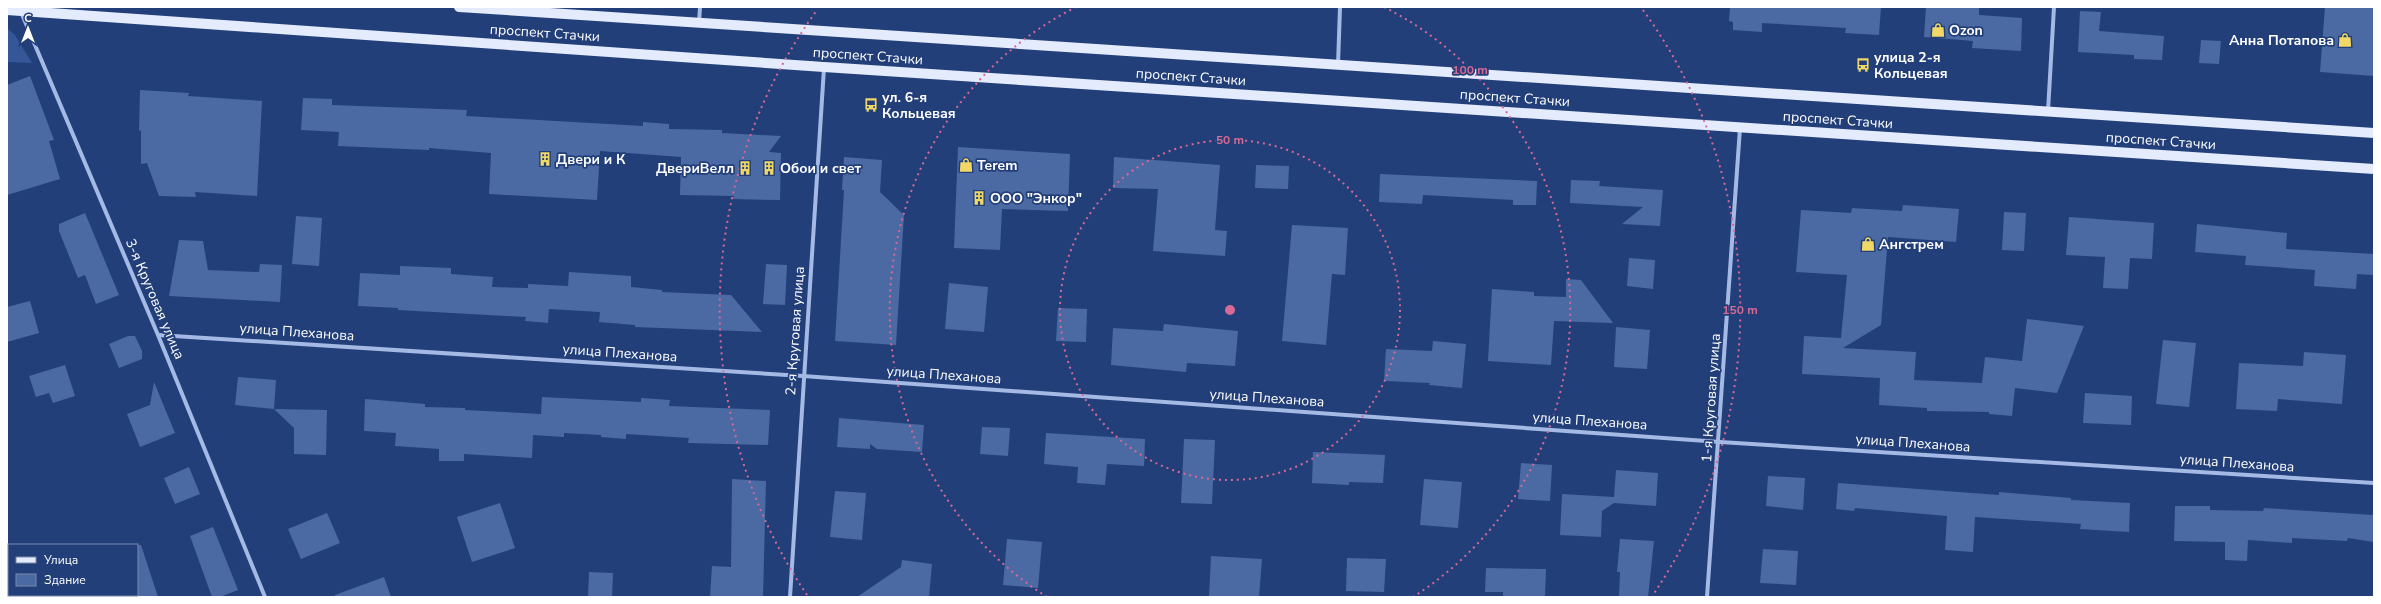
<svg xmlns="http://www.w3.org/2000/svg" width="2381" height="604" viewBox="0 0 2381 604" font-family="'Nunito Sans',sans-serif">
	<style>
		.green { fill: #355797 }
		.building { fill: #4b69a3 }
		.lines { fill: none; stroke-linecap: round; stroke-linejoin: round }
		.street { stroke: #a4bae5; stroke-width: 4 }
		.primary { stroke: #e4ebfc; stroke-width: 10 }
		.ring { fill: none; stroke: #d76994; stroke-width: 2; stroke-dasharray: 2 4 }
		.labels { text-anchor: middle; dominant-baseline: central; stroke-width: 3.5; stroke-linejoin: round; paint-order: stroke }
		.poi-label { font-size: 14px; font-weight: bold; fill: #fff; stroke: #223f79; text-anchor: start }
		.street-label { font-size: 14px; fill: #fff; stroke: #223f79 }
		.centre { fill: #d76994; stroke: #223f79; stroke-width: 2 }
		.ring-label { font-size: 12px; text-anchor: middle; font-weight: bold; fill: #d76994; stroke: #223f79; stroke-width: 3.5; stroke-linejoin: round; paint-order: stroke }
	</style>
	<rect width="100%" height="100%" fill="#223f79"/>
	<path class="green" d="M 7,28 L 15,35 L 32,63 L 7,62 Z"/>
	<g class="building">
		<path d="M 1730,7 L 1881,7 L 1879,35 L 1845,33 L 1846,28 L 1762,23 L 1762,32 L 1733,30 L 1733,22 L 1729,21 Z"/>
		<path d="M 1926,7 L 1979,7 L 1979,15 L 2022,18 L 2021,51 L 1972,48 L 1973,41 L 1924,37 Z"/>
		<path d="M 2325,7 L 2374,7 L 2374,76 L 2320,72 Z"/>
		<path d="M 2080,11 L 2101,12 L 2099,31 L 2164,36 L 2162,60 L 2134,59 L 2134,55 L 2078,52 Z"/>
		<path d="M 2201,40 L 2221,41 L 2219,64 L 2199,63 Z"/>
		<path d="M 30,76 L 54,140 L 49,141 L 60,179 L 7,195 L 7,85 Z"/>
		<path d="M 140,90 L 189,93 L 188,96 L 262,101 L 257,196 L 195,192 L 196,197 L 159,196 L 147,163 L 141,164 L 141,131 L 139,130 Z"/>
		<path d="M 303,98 L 332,99 L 332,105 L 467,110 L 466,116 L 643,126 L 643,122 L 669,124 L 669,129 L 722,130 L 722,133 L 781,136 L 769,152 L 781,153 L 780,200 L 732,199 L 734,196 L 680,195 L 681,157 L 600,151 L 597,200 L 489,194 L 491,153 L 429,148 L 429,150 L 338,146 L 339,132 L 301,130 Z"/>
		<path d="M 958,147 L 1070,154 L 1068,211 L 1002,209 L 1000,250 L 954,248 Z"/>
		<path d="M 844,157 L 882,160 L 880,192 L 904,215 L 896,345 L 835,341 L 844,190 L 842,190 Z"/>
		<path d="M 1114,157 L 1220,165 L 1215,230 L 1227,231 L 1225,256 L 1153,251 L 1158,189 L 1113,188 Z"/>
		<path d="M 1256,165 L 1289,166 L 1288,189 L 1255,188 Z"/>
		<path d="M 1380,174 L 1537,181 L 1536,205 L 1513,205 L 1513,200 L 1423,195 L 1422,204 L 1379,202 Z"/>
		<path d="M 1571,180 L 1600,181 L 1599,186 L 1663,190 L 1660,226 L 1622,224 L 1643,207 L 1570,203 Z"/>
		<path d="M 1903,205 L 1959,209 L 1956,242 L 1888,237 L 1881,325 L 1843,348 L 1916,352 L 1914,380 L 1982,383 L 1985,357 L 2022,361 L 2027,319 L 2084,326 L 2057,393 L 2015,388 L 2012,416 L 1989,414 L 1989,412 L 1927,411 L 1927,408 L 1879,405 L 1880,378 L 1802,374 L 1804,336 L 1841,338 L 1847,275 L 1796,272 L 1801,210 L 1851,213 L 1852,208 L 1902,211 Z"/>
		<path d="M 2004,212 L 2026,213 L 2024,251 L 2002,250 Z"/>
		<path d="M 85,213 L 119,295 L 96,304 L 85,275 L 78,278 L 59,231 L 59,224 Z"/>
		<path d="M 296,216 L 322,218 L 319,266 L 292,264 Z"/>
		<path d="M 2069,217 L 2154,223 L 2152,259 L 2130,258 L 2128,289 L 2103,288 L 2105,257 L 2066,255 Z"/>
		<path d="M 2197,224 L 2287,233 L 2286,249 L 2374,254 L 2374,275 L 2357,274 L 2356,289 L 2314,286 L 2315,270 L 2245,265 L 2246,256 L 2195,252 Z"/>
		<path d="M 1292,225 L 1348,228 L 1345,275 L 1332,274 L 1326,345 L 1282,341 Z"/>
		<path d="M 179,240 L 203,241 L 208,270 L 259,272 L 260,264 L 282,265 L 280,302 L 169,296 Z"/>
		<path d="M 1629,258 L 1655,260 L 1653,289 L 1627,286 Z"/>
		<path d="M 766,264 L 787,265 L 785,305 L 763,304 Z"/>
		<path d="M 400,266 L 451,268 L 451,274 L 493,277 L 492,287 L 528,288 L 528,284 L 568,286 L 569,272 L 631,276 L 631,287 L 662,290 L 662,292 L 731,295 L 762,332 L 635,327 L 635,325 L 599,322 L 600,312 L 549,309 L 548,323 L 525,321 L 526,317 L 398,310 L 398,308 L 358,306 L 360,273 L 400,275 Z"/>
		<path d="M 1566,279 L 1581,280 L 1613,323 L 1554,321 L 1551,365 L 1488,361 L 1492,289 L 1534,292 L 1534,296 L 1566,297 Z"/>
		<path d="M 949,283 L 988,287 L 984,332 L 945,329 Z"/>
		<path d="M 30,301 L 39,333 L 7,342 L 7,307 Z"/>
		<path d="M 1058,308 L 1087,309 L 1086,342 L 1056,341 Z"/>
		<path d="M 1164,324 L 1238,331 L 1235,366 L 1187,363 L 1186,372 L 1111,365 L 1113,328 L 1163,331 Z"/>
		<path d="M 1616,327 L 1650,330 L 1647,369 L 1614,367 Z"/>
		<path d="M 128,336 L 135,336 L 142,351 L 142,359 L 119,368 L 109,344 Z"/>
		<path d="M 2163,340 L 2196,343 L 2189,407 L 2156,404 Z"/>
		<path d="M 1433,341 L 1466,344 L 1462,388 L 1429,385 L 1430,383 L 1384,381 L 1386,349 L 1432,351 Z"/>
		<path d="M 2304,352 L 2346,355 L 2342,404 L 2278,399 L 2277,411 L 2236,409 L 2239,363 L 2303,366 Z"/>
		<path d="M 65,365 L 75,396 L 53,403 L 49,393 L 36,397 L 29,376 Z"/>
		<path d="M 238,377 L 276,380 L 274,409 L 327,410 L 326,455 L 294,454 L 294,428 L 274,409 L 235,405 Z"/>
		<path d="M 154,382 L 175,433 L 140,447 L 127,414 L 150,405 Z"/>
		<path d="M 2085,393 L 2132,396 L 2131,425 L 2083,423 Z"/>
		<path d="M 542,397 L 641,402 L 641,398 L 670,400 L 669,406 L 770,410 L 768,445 L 688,443 L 689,438 L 626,434 L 626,439 L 601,437 L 601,435 L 564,433 L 564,437 L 533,435 L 532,458 L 464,454 L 464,461 L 439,461 L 439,449 L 395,446 L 396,433 L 364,431 L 365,399 L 425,404 L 425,407 L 465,408 L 465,410 L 541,414 Z"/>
		<path d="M 839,418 L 924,425 L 922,452 L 877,449 L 870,444 L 870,449 L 837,447 Z"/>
		<path d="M 982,427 L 1010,428 L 1008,456 L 980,454 Z"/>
		<path d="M 1046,433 L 1145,439 L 1144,466 L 1107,464 L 1105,485 L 1077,483 L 1078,467 L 1044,464 Z"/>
		<path d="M 1184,439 L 1215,440 L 1212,504 L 1181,503 Z"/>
		<path d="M 1313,452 L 1385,455 L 1383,483 L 1349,482 L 1349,485 L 1312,483 Z"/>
		<path d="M 1521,463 L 1552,465 L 1550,501 L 1518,499 Z"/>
		<path d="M 189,467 L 200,494 L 175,504 L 164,478 Z"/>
		<path d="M 1616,470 L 1658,473 L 1656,506 L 1614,503 L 1602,511 L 1601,537 L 1560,535 L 1562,494 L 1614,497 Z"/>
		<path d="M 1768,476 L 1805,478 L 1803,510 L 1766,506 Z"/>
		<path d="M 732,479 L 766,481 L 763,597 L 710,597 L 712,566 L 731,567 Z"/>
		<path d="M 1424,479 L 1462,482 L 1458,528 L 1420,525 Z"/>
		<path d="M 1838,483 L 1999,495 L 1999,492 L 2071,498 L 2071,500 L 2130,503 L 2129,532 L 2080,529 L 2081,524 L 1975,517 L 1973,552 L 1945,550 L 1947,516 L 1855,508 L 1854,511 L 1836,509 Z"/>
		<path d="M 835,491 L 866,493 L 862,540 L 830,537 Z"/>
		<path d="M 500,503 L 515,548 L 472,562 L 457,517 Z"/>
		<path d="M 2175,506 L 2210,506 L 2210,510 L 2263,511 L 2264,508 L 2374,515 L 2374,542 L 2348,538 L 2347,541 L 2292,538 L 2292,543 L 2248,540 L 2247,561 L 2225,560 L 2225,542 L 2174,541 Z"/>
		<path d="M 327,513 L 340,543 L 301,559 L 288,529 Z"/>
		<path d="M 213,527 L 238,590 L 220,597 L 212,597 L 190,536 Z"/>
		<path d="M 1007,539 L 1042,542 L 1038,588 L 1003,585 Z"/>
		<path d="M 1620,539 L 1654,541 L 1648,597 L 1619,597 L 1620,572 L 1617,572 Z"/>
		<path d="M 137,545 L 141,545 L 158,597 L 137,597 Z"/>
		<path d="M 1763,549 L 1798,551 L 1796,585 L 1760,583 Z"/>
		<path d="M 1211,556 L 1262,559 L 1259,597 L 1209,597 Z"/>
		<path d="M 1347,558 L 1386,559 L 1384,592 L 1346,591 Z"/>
		<path d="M 902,560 L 932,564 L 929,597 L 857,597 L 901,567 Z"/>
		<path d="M 1486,568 L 1546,569 L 1545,597 L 1503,597 L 1503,592 L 1485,592 Z"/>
		<path d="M 589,572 L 613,573 L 612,597 L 588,597 Z"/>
		<path d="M 384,577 L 391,597 L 335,597 L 335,595 Z"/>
	</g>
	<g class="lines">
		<g class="street">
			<path d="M 21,12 L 158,335 L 265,597"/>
			<path d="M 699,23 L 700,7"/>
			<path d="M 1338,65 L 1340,7"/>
			<path d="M 2048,111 L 2054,7"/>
			<path d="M 158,335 L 803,376 L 1720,442 L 2374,483"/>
			<path d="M 790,597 L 824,68"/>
			<path d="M 1707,597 L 1740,128"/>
		</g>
		<g class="primary">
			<path d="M 459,7 L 2374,133"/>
			<path d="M 7,10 L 824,67 L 2374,169"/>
		</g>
	</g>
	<g class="ring">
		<circle cx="1230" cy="310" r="170"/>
		<path d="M1047 597A340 340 0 0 1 1076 7M1384 7A340 340 0 0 1 1413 597"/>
		<path d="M807 595A510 510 0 0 1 817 10M1643 10A510 510 0 0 1 1653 595"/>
	</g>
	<defs>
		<symbol id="shop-bare" viewBox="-9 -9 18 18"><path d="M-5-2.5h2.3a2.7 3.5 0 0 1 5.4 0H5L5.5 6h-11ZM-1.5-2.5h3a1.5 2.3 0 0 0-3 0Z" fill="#f0d766" stroke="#223f79" stroke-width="2.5" paint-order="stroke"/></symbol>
		<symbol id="bus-bare" viewBox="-9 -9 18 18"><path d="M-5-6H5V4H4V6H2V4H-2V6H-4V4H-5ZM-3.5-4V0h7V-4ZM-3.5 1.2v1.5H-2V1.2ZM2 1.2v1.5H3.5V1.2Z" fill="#f0d766" stroke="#223f79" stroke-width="2.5" paint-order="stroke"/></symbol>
		<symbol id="building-bare" viewBox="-9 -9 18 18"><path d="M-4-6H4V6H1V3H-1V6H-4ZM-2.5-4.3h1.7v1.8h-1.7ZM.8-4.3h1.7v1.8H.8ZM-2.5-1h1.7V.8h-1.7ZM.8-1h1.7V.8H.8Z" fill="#f0d766" stroke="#223f79" stroke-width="2.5" paint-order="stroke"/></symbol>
	</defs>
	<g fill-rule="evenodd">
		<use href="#shop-bare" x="1928" y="20" width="20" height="20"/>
		<use href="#shop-bare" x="2335" y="30" width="20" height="20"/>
		<use href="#bus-bare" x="1853" y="55" width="20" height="20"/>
		<use href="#bus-bare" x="861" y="95" width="20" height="20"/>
		<use href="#building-bare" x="535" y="149" width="20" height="20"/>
		<use href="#shop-bare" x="956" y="155" width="20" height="20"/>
		<use href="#building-bare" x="735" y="158" width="20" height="20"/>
		<use href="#building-bare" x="759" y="158" width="20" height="20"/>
		<use href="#building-bare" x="969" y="188" width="20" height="20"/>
		<use href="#shop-bare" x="1858" y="234" width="20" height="20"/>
	</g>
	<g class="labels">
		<g class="poi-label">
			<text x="1949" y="30">Ozon</text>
			<text x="2334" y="40" text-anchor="end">Анна Потапова</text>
			<text x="1874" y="57">улица 2-я<tspan x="1874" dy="16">Кольцевая</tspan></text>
			<text x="882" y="97">ул. 6-я<tspan x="882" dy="16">Кольцевая</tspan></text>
			<text x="556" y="159">Двери и К</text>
			<text x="977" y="165">Terem</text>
			<text x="734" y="168" text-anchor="end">ДвериВелл</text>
			<text x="780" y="168">Обои и свет</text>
			<text x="990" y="198">ООО "Энкор"</text>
			<text x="1879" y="244">Ангстрем</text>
		</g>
		<g class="street-label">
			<text transform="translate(545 33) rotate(4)">проспект Стачки</text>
			<text transform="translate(868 56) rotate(4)">проспект Стачки</text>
			<text transform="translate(1191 77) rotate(4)">проспект Стачки</text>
			<text transform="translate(1515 98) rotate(4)">проспект Стачки</text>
			<text transform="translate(1838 120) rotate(4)">проспект Стачки</text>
			<text transform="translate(2161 141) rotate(4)">проспект Стачки</text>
			<text transform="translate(155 299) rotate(67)">3-я Круговая улица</text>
			<text transform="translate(795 331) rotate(-86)">2-я Круговая улица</text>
			<text transform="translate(297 332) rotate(4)">улица Плеханова</text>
			<text transform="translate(620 353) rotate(4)">улица Плеханова</text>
			<text transform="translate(944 375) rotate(4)">улица Плеханова</text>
			<text transform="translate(1267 398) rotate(4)">улица Плеханова</text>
			<text transform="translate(1711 398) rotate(-86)">1-я Круговая улица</text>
			<text transform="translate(1590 421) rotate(4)">улица Плеханова</text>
			<text transform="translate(1913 443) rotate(4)">улица Плеханова</text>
			<text transform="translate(2237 463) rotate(4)">улица Плеханова</text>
		</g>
	</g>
	<circle cx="1230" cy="310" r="6" class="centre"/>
	<g class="ring-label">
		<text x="1470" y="74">100 m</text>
		<text x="1230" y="144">50 m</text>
		<text x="1740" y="314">150 m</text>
	</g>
	<rect width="2381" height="604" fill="none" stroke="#ffffff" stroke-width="16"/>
	<rect x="8" y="544" width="130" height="52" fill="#223f79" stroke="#7a8caf"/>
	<rect x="16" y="557" width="20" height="6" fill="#e4ebfc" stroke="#7a8caf"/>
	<text x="44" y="564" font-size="12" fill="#ffffff">Улица</text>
	<rect x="16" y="574" width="20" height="12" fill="#4b69a3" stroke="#7a8caf"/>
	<text x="44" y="584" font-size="12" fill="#ffffff">Здание</text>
	<g transform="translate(28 28)" stroke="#223f79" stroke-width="3" paint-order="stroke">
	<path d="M0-3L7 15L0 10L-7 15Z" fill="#ffffff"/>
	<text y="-6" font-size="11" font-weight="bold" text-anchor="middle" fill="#ffffff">С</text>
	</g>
</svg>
